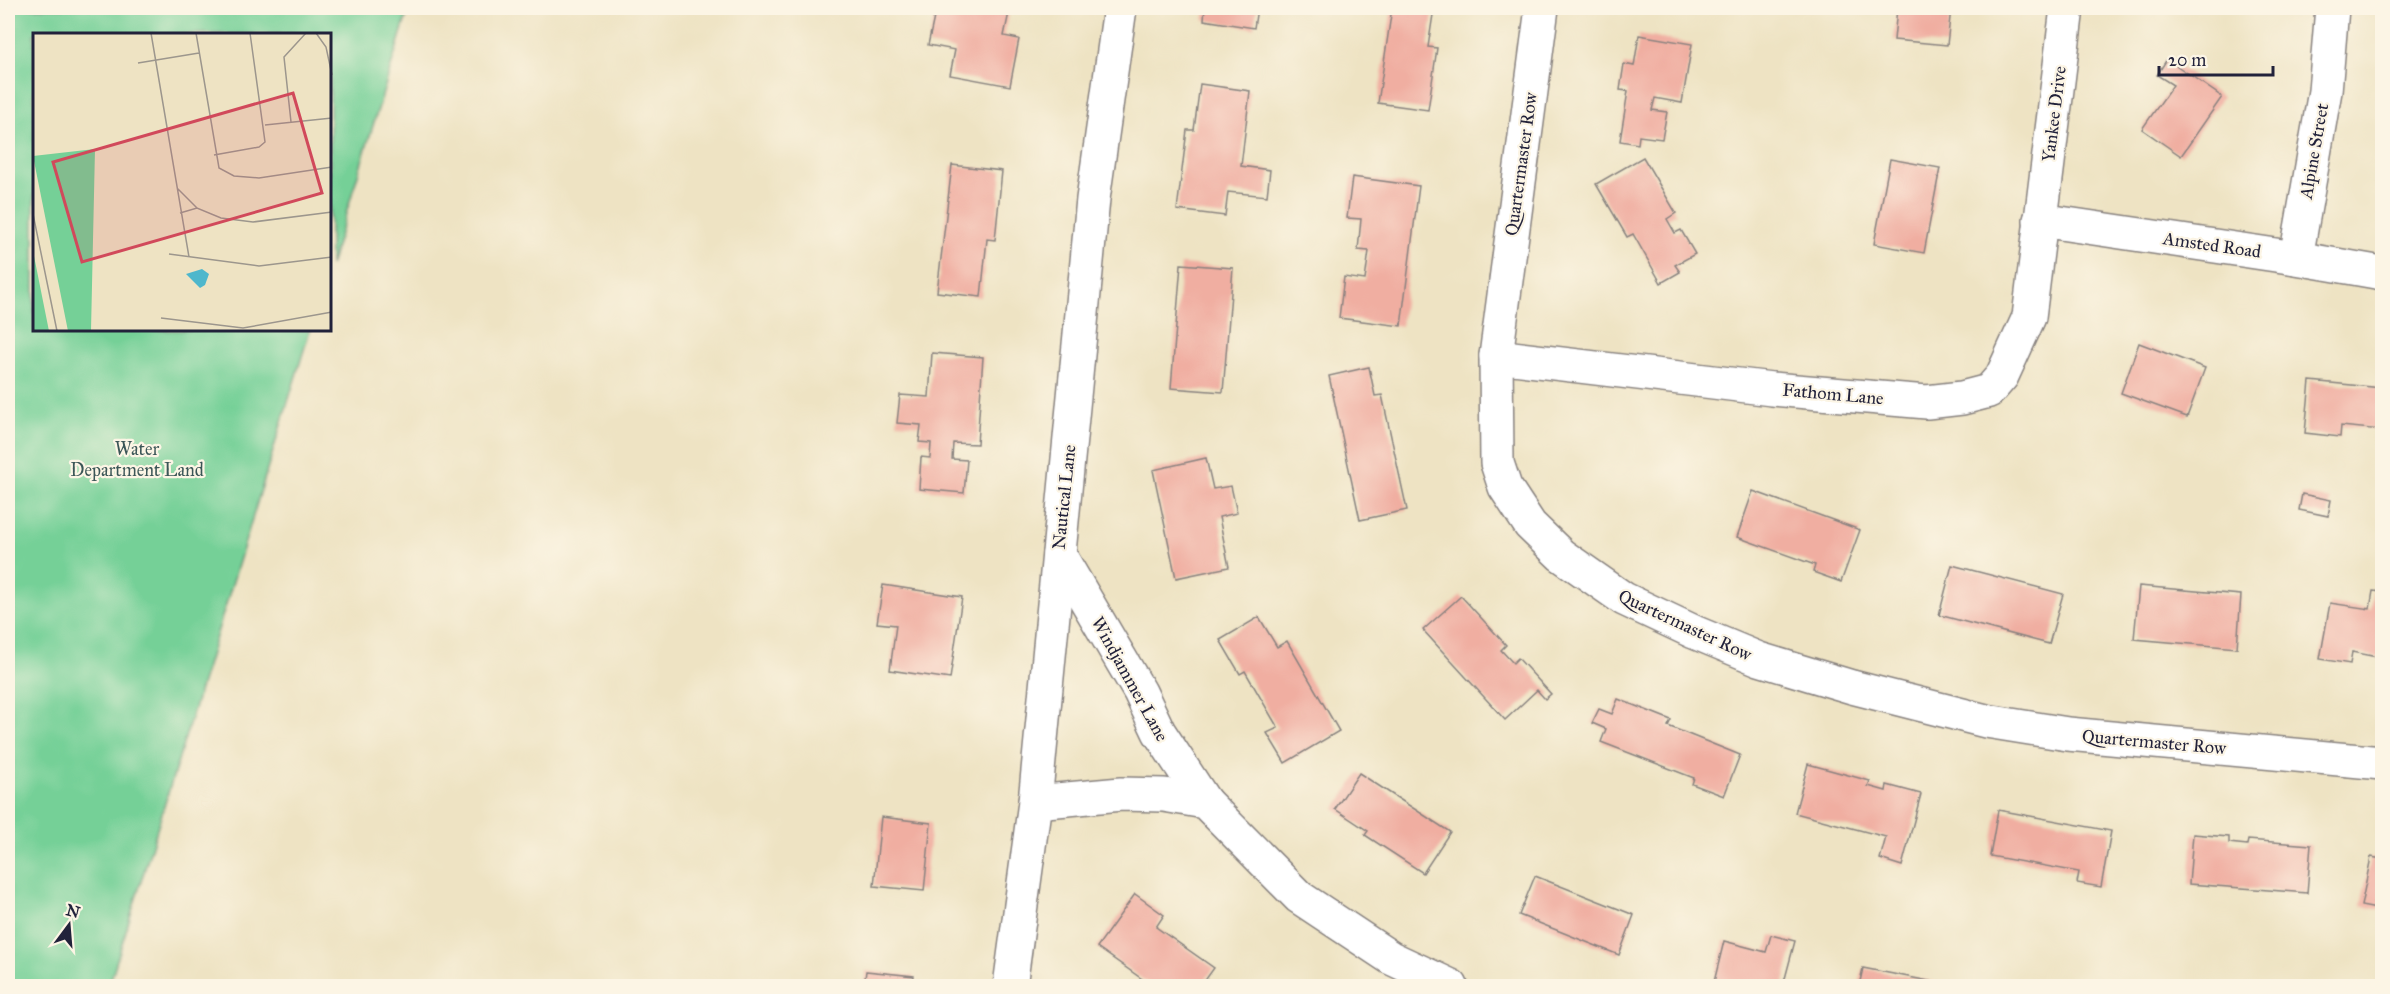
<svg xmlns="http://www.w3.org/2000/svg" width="2390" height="994" viewBox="0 0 2390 994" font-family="'IM FELL Great Primer',serif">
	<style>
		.green { fill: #75d097; stroke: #4c7969; stroke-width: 1.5 }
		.building { fill: #f0aea1 }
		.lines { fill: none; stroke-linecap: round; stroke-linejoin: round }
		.street-casing { stroke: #88827f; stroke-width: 36 }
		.street { stroke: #fff; stroke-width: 33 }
		.labels { text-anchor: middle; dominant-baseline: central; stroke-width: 4.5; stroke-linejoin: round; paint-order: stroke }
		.street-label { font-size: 18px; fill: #22223b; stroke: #fcf5e5 }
		.park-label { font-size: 18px; fill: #3b5657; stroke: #fcf5e5 }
		.inset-road { fill: none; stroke: #9c968d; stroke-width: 1.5 }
		.view { fill: #d1495b; fill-opacity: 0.15; stroke: #d1495b; stroke-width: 3 }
		.inset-edge { fill: none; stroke: #22223b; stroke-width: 3 }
	</style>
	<rect width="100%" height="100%" fill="#fcf5e5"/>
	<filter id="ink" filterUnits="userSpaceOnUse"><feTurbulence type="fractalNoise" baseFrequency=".0167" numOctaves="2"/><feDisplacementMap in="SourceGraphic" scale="12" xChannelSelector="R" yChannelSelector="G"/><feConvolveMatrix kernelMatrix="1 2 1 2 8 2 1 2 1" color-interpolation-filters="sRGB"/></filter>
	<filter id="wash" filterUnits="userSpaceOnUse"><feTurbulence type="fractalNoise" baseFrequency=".008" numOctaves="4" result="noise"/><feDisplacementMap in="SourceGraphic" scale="24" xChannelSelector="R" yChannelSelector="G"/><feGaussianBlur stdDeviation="1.35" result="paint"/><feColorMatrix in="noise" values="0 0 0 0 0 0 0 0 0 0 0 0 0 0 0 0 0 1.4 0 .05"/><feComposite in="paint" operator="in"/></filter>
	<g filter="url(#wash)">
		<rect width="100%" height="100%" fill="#eee3c3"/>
		<path class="green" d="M 8,8 L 409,8 L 330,266 L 330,34 L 34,34 L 34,330 L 310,330 L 109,986 L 8,986 Z"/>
		<g id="blocks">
			<g class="building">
				<path d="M 936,8 L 1010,8 L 1004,36 L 1019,39 L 1010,86 L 950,75 L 955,50 L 928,45 Z"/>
				<path d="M 1205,8 L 1257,8 L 1254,28 L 1204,20 Z"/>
				<path d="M 1392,8 L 1434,8 L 1428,47 L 1437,48 L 1428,110 L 1378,103 Z"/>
				<path d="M 1897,8 L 1951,8 L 1947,45 L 1894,40 Z"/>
				<path d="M 1639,35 L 1692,44 L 1682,103 L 1655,98 L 1652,110 L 1667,112 L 1662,139 L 1639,136 L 1638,144 L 1620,141 L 1628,91 L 1620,90 L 1624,64 L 1634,66 Z"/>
				<path d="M 2167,59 L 2222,97 L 2181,156 L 2142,129 L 2173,85 L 2157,75 Z"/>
				<path d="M 1200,84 L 1250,91 L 1241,166 L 1270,170 L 1267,196 L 1228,192 L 1225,216 L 1177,210 L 1187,130 L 1194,130 Z"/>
				<path d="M 1643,157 L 1676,213 L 1667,219 L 1675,233 L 1681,230 L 1695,254 L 1675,265 L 1680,272 L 1661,283 L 1633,234 L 1627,237 L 1596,184 Z"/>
				<path d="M 1890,159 L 1940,168 L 1924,253 L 1874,244 Z"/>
				<path d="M 952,165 L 1002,171 L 995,240 L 987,239 L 981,297 L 937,292 Z"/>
				<path d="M 1352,177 L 1419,186 L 1401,326 L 1339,318 L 1344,277 L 1365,280 L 1369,251 L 1358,250 L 1361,219 L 1347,218 Z"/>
				<path d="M 1181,264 L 1233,268 L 1223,392 L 1171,388 Z"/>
				<path d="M 2139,343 L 2205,368 L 2187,417 L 2121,393 Z"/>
				<path d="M 932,353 L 983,357 L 977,444 L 953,443 L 952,459 L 967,460 L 964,493 L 919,489 L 921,457 L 930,458 L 931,443 L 919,442 L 921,425 L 897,423 L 900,395 L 929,397 Z"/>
				<path d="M 1369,367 L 1375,396 L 1382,395 L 1407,510 L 1360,520 L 1329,376 Z"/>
				<path d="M 2310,381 L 2382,388 L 2382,430 L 2341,426 L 2340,437 L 2305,433 Z"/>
				<path d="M 1206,458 L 1213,489 L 1231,486 L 1237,513 L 1219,517 L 1229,567 L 1176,578 L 1153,470 Z"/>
				<path d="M 1753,491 L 1860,530 L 1841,582 L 1813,572 L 1815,565 L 1737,537 Z"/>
				<path d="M 2302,494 L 2331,500 L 2328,516 L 2299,510 Z"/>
				<path d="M 1952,565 L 2063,594 L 2049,644 L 1939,615 Z"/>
				<path d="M 883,585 L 962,597 L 950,679 L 890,670 L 896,625 L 877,623 Z"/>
				<path d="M 2139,586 L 2241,595 L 2237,648 L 2134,639 Z"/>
				<path d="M 2373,591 L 2382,592 L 2382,658 L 2352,652 L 2350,664 L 2320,659 L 2330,603 L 2370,609 Z"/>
				<path d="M 1461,596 L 1506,645 L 1501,650 L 1513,663 L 1518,658 L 1551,694 L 1545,699 L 1537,690 L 1505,720 L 1423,630 Z"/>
				<path d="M 1259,617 L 1277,647 L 1287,641 L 1339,731 L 1285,763 L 1267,733 L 1278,728 L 1245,671 L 1240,674 L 1220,640 Z"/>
				<path d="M 1618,699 L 1671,720 L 1668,726 L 1740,755 L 1724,796 L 1692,784 L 1694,778 L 1601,742 L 1606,729 L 1592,723 L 1599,709 L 1612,714 Z"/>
				<path d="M 1808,764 L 1870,781 L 1868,786 L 1886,791 L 1887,785 L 1921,794 L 1902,866 L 1880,859 L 1886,837 L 1795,813 Z"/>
				<path d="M 1359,773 L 1450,832 L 1423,873 L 1365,835 L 1368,831 L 1335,809 Z"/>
				<path d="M 1998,810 L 2111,831 L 2101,887 L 2077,883 L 2079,872 L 1990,856 Z"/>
				<path d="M 881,817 L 931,823 L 924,891 L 874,886 Z"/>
				<path d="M 2193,834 L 2229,837 L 2229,843 L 2247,845 L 2248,840 L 2311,845 L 2307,893 L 2189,884 Z"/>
				<path d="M 2371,857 L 2382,859 L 2382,910 L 2361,906 Z"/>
				<path d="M 1535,876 L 1634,915 L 1619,955 L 1519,915 Z"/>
				<path d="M 1135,894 L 1164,915 L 1156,927 L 1214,968 L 1201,986 L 1152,986 L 1097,947 Z"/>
				<path d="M 1771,935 L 1795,941 L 1783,986 L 1713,986 L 1724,941 L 1766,952 Z"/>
				<path d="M 1863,968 L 1949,985 L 1948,986 L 1859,986 Z"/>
				<path d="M 866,971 L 914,976 L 913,986 L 864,986 Z"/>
			</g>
		</g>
	</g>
	<g filter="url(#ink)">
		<use href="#blocks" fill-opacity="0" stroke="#88827f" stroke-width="1.5"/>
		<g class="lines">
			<defs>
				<g id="street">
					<path d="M 1542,8 L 1496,356 L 1497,463 L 1505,487 L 1530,525 L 1561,555 L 1624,599 L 1694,632 L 1759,659 L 1852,687 L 1986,721 L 2068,734 L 2382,763"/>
					<path d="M 2040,220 L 2296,258 L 2382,273"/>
					<path d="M 2296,258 L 2325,91 L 2332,8"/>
					<path d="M 1496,356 L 1772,389 L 1927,402 L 1962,398 L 1989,391 L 2002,376 L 2029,317 L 2067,8"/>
					<path d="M 1059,554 L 1140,692 L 1159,732 L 1205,802"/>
					<path d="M 1035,802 L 1121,794 L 1164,795 L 1205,802 L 1299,897 L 1391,958 L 1451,986"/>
					<path d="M 1010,986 L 1035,802 L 1093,199 L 1120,8"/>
				</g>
			</defs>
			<use href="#street" class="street-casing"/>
			<use href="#street" class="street"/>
		</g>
	</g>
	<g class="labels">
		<g class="street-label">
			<text transform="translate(2054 114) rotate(-83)">Yankee Drive</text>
			<text transform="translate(2314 151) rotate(-80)">Alpine Street</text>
			<text transform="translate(1521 164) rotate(-82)">Quartermaster Row</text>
			<text transform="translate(2212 245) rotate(8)">Amsted Road</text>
			<text transform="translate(1833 394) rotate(5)">Fathom Lane</text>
			<text transform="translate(1064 497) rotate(-84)">Nautical Lane</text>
			<text transform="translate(1685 625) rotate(25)">Quartermaster Row</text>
			<text transform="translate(1130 679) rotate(61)">Windjammer Lane</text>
			<text transform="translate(2154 742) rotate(5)">Quartermaster Row</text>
		</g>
		<g class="park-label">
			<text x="137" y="449">Water<tspan x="137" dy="21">Department Land</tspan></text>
		</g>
	</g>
	<g transform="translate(33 33)">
		<rect width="298" height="298" fill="#eee3c3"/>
		<path d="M 62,116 L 58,298 L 35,298 L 0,123 ZM 0,218 L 16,298 L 0,298 Z" fill="#75d097"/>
		<path d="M 169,236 L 176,241 L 172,252 L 167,255 L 153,241 Z" fill="#4eb7cc"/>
		<path class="inset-road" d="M 118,0 L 156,224M 163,0 L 186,135 L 201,143 L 226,145 L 299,134M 283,0 L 293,14 L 299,42M 105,30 L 166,20M 258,89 L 251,24 L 273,0M 232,92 L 299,85M 181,122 L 226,114 L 232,109 L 217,0M 144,155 L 164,175M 147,180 L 164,175 L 188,185 L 220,189 L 299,179M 0,181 L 24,298M 136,221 L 226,233 L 299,224M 128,285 L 210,295 L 299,279"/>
		<path class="view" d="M 260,60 L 289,160 L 49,229 L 20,129 Z"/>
		<rect width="298" height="298" class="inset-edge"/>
	</g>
	<rect width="2390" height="994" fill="none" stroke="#fcf5e5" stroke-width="30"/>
	<g transform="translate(69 925) rotate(16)" stroke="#fcf5e5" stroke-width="4.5" paint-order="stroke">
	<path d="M0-4.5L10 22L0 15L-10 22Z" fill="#22223b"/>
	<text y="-9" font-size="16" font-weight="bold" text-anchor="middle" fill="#22223b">N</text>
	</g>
	<path d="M2159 66v9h114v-9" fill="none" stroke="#22223b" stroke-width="3"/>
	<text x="2168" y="66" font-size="18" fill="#22223b" stroke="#fcf5e5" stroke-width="4.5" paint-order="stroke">20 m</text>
</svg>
